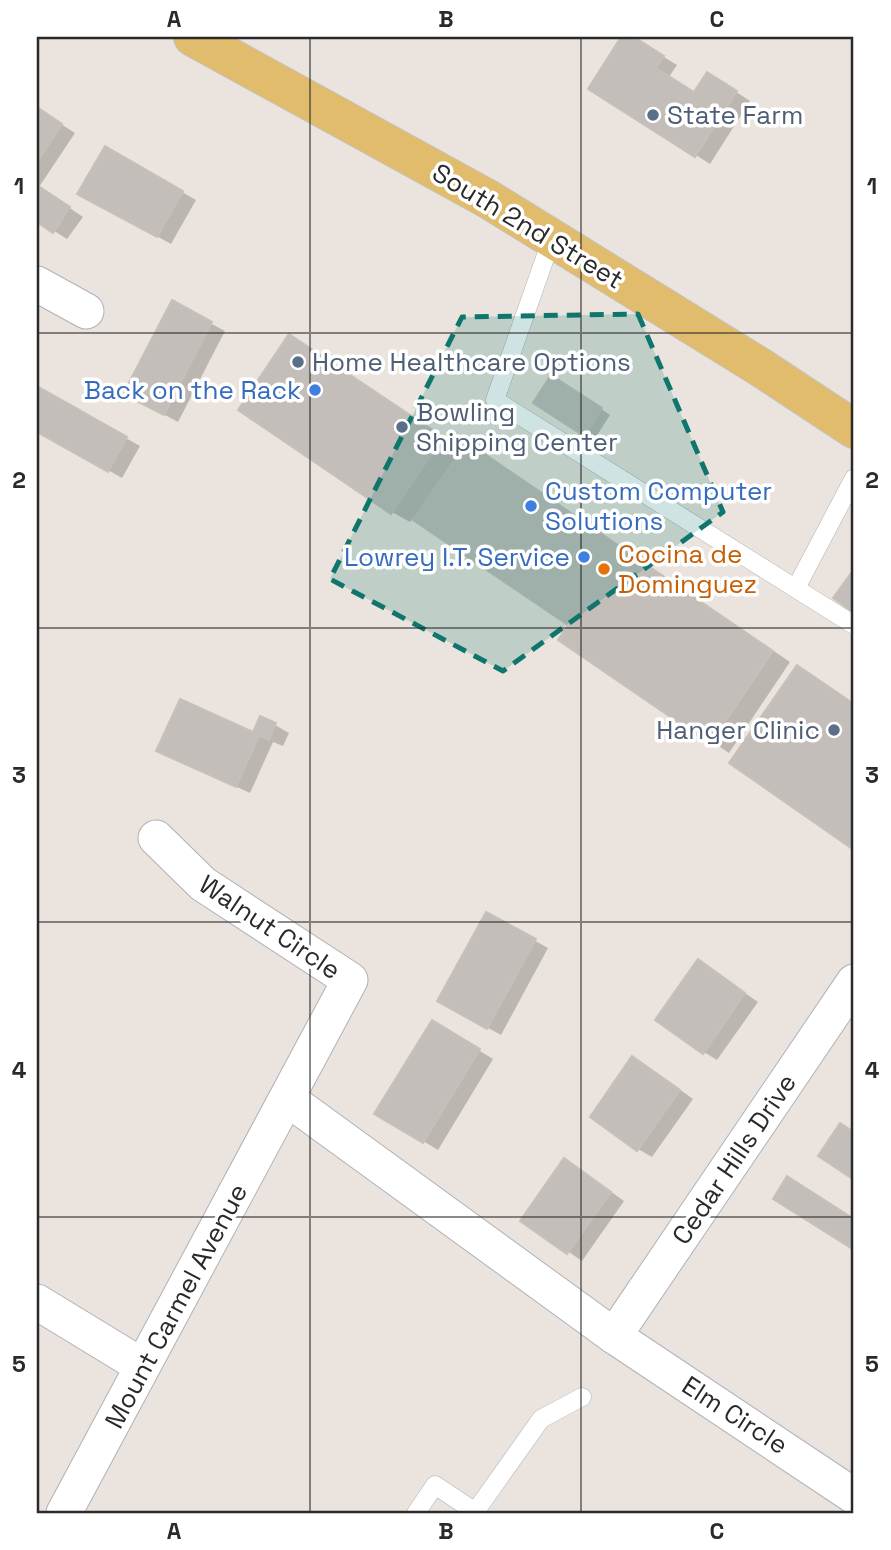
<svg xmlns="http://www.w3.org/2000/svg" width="891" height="1550" viewBox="0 0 891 1550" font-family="'Space Grotesk',sans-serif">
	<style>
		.shadow { fill: #0003 }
		.building { fill: #c3beba; stroke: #c6c0b8; stroke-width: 2 }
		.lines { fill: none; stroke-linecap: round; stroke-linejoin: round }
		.lane-casing { stroke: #afb1b9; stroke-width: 19 }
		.street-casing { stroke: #afb1b9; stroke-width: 37 }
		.primary-casing { stroke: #c3c3c3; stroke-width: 40 }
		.lane { stroke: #fff; stroke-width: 18 }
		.street { stroke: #fff; stroke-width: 35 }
		.primary { stroke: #e1bc6d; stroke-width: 38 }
		.marked { fill: #0f766e; fill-opacity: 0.2; stroke: #0f766e; stroke-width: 5; stroke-dasharray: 14 9; stroke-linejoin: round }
		.grid { fill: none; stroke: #2a2a2a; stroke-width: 2; stroke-opacity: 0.55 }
		.service-dot { fill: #5c6f8a; stroke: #fff; stroke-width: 2.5 }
		.shop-dot { fill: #3f7fe0; stroke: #fff; stroke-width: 2.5 }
		.food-dot { fill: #e8710a; stroke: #fff; stroke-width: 2.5 }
		.labels { text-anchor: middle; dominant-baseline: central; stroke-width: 7; stroke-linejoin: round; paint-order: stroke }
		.service-label { font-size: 26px; fill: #4e5e75; stroke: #fff; text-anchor: start }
		.street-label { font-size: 26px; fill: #2a2a2a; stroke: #fff }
		.shop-label { font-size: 26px; fill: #366cbe; stroke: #fff; text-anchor: end }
		.food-label { font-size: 26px; fill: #c56008; stroke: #fff; text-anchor: start }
		.neatline { fill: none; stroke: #2a2a2a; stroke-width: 2.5 }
		.grid-label { font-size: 23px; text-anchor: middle; font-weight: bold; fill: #2a2a2a }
	</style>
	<rect width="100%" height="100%" fill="#ebe4de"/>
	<g class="shadow">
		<path d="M 624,37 L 631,37 L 677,65 L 669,77 L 695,93 L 721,82 L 750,101 L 710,164 L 591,88 Z"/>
		<path d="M 37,109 L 75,133 L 39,187 L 83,217 L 67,239 L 37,220 Z"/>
		<path d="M 106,148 L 196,200 L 171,244 L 93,201 Z"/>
		<path d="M 172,303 L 225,331 L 178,422 L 139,401 Z"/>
		<path d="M 290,336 L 463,451 L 467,444 L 485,454 L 790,662 L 729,753 L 561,640 L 570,625 L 413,518 L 410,522 L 392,512 Z"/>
		<path d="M 561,382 L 610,415 L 594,440 L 585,435 Z"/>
		<path d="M 37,388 L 140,446 L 122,478 L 37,430 Z"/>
		<path d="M 798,667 L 854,704 L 854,848 L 731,763 Z"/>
		<path d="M 275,725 L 289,733 L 283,746 L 273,742 L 250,793 L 158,751 L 254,734 Z"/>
		<path d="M 487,914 L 548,948 L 501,1035 L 439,1001 Z"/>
		<path d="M 712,970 L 758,1002 L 717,1060 L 704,1052 Z"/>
		<path d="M 433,1022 L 493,1059 L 438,1150 L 377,1113 Z"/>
		<path d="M 647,1066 L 693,1099 L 652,1157 L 638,1149 Z"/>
		<path d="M 578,1168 L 624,1201 L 582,1261 L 522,1220 Z"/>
	</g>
	<g class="building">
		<path d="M 621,37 L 634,37 L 664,56 L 656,68 L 694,92 L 707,72 L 737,91 L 695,157 L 588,89 Z"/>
		<path d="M 37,107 L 62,124 L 37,162 Z"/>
		<path d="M 105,146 L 183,191 L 157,237 L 77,194 Z"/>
		<path d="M 37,185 L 70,207 L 53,233 L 37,222 Z"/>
		<path d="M 172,300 L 212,322 L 164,415 L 123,394 Z"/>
		<path d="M 289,334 L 443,437 L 391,514 L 238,410 Z"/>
		<path d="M 551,375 L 602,408 L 584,436 L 533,403 Z"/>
		<path d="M 37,386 L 127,437 L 108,472 L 37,432 Z"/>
		<path d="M 467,442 L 773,651 L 710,744 L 558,640 L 568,625 L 413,520 Z"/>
		<path d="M 851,573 L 854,575 L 854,613 L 833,598 Z"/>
		<path d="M 797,665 L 854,704 L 854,850 L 729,763 Z"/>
		<path d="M 180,699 L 253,732 L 260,716 L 276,723 L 269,740 L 259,735 L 236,787 L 156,751 Z"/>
		<path d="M 486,912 L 536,939 L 487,1029 L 437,1001 Z"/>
		<path d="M 698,959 L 745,993 L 703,1054 L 655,1020 Z"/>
		<path d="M 432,1020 L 480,1049 L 423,1143 L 374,1114 Z"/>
		<path d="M 632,1056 L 680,1090 L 637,1151 L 590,1117 Z"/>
		<path d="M 840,1123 L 854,1132 L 854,1180 L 818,1156 Z"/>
		<path d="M 564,1158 L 611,1192 L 567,1254 L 520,1221 Z"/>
		<path d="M 787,1176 L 854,1219 L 854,1250 L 773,1199 Z"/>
	</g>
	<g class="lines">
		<defs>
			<g id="lane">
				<path d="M 552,238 L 495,400 L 854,625"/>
				<path d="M 796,588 L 854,478"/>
				<path d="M 475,1512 L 541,1419 L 582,1397"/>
				<path d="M 416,1513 L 435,1485 L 477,1513"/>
			</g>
			<g id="street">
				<path d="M 37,284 L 86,311"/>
				<path d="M 288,1099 L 614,1336 L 854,1496"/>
				<path d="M 37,1302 L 142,1366"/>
				<path d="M 614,1336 L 854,982"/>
				<path d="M 64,1513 L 350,980 L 203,884 L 156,838"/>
			</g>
			<path id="primary" d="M 193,37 L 488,199 L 760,367 L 854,429"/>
		</defs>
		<use href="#lane" class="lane-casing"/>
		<use href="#street" class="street-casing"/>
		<use href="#primary" class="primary-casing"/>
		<use href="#lane" class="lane"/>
		<use href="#street" class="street"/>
		<use href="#primary" class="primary"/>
	</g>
	<path class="marked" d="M 638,314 L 723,512 L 503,671 L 330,579 L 462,317 Z"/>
	<path class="grid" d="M 310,37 L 310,1513M 581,37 L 581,1513M 37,333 L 854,333M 37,628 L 854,628M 37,922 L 854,922M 37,1217 L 854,1217"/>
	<g class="service-dot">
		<circle cx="653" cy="115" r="7"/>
		<circle cx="298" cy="362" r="7"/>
		<circle cx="402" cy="427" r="7"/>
		<circle cx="834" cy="730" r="7"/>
	</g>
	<g class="shop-dot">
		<circle cx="315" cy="390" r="7"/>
		<circle cx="531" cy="506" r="7"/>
		<circle cx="584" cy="557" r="7"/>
	</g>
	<circle class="food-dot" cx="604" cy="569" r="7"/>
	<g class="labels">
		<g class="service-label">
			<text x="667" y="115">State Farm</text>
			<text x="312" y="362">Home Healthcare Options</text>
			<text x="416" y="412">Bowling<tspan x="416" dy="30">Shipping Center</tspan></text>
			<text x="820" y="730" text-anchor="end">Hanger Clinic</text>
		</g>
		<g class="street-label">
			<text transform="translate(528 226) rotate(31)">South 2nd Street</text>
			<text transform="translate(270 927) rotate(34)">Walnut Circle</text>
			<text transform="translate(734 1159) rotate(-56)">Cedar Hills Drive</text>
			<text transform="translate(176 1306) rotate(-62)">Mount Carmel Avenue</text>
			<text transform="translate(735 1415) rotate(33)">Elm Circle</text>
		</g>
		<g class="shop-label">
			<text x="301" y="390">Back on the Rack</text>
			<text x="545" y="491" text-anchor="start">Custom Computer<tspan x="545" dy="30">Solutions</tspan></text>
			<text x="570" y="557">Lowrey I.T. Service</text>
		</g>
		<g class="food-label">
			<text x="618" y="554">Cocina de<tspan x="618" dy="30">Dominguez</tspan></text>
		</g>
	</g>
	<rect width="891" height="1550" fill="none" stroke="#ffffff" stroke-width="77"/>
	<rect x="38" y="38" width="814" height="1474" class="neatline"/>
	<g class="grid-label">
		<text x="174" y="27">A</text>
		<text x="446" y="27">B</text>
		<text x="717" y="27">C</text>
		<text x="19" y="194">1</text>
		<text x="872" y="194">1</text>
		<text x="19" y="488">2</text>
		<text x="872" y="488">2</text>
		<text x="19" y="783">3</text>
		<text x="872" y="783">3</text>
		<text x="19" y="1078">4</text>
		<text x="872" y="1078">4</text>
		<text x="19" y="1372">5</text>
		<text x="872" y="1372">5</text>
		<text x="174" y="1539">A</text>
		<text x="446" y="1539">B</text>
		<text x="717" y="1539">C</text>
	</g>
</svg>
